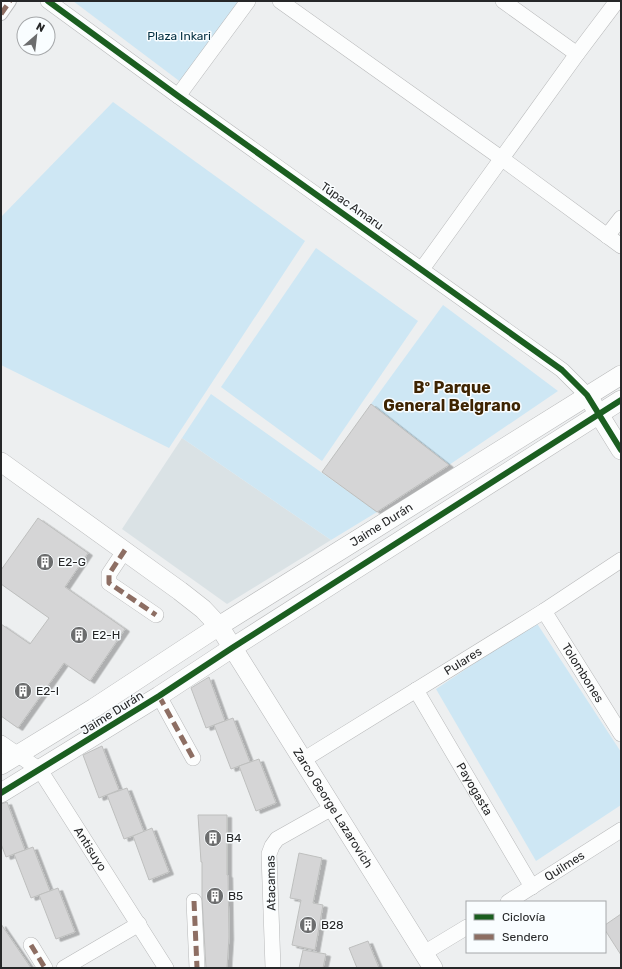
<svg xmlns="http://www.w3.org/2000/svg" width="622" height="969" viewBox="0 0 622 969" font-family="Rubik,sans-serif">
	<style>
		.built { fill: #dae2e5 }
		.green { fill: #cee7f4 }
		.building { fill: #d5d5d6; stroke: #bebfbe; filter: url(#shadow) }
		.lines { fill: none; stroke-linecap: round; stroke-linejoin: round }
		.pedestrian-casing { stroke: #b8b9ba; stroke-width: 14 }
		.minor-casing { stroke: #b8b9ba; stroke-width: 16 }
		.tertiary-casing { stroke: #b8b9ba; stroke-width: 20 }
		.pedestrian { stroke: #fcfdfd; stroke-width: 12 }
		.minor { stroke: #fcfdfd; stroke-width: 15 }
		.tertiary { stroke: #fcfdfd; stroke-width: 19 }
		.quiet { stroke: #8d6e63; stroke-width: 5; stroke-dasharray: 10 5; stroke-linecap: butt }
		.cycleway-casing { stroke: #f9fdff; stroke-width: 8 }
		.cycleway { stroke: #1b5e20; stroke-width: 6 }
		.labels { text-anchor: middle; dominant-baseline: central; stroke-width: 3; stroke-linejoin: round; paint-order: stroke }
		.park-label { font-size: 12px; fill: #032f41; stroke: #f9fdff }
		.street-label { font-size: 12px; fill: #262728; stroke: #f9fdff }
		.poi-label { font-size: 12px; fill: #262728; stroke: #f9fdff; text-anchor: start }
		.district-label { font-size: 16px; font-weight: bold; fill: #3e2402; stroke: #f9fdff }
	</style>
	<defs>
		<filter id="shadow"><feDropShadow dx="4.5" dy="2.5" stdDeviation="0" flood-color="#0004"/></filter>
	</defs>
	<rect width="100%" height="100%" fill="#edeff0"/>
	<path class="built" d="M 182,438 L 331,540 L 227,604 L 122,529 Z"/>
	<g class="green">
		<path d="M 73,1 L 249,1 L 186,86 Z"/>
		<path d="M 113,102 L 305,241 L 169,448 L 1,365 L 1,217 Z"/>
		<path d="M 316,248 L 418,321 L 322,461 L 221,387 Z"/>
		<path d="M 443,305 L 558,391 L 449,465 L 371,404 Z"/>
		<path d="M 211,394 L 377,512 L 331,540 L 182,438 Z"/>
		<path d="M 536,622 L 621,752 L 621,805 L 536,861 L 436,689 Z"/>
	</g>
	<g class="building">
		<path d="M 371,404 L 449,465 L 377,512 L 322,472 Z"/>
		<path d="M 38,518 L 88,553 L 65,587 L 125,629 L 90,681 L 64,663 L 18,728 L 1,716 L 1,624 L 30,644 L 49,618 L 1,584 L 1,570 Z"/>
		<path d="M 209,677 L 225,721 L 206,728 L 191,688 Z"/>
		<path d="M 233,718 L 250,762 L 231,769 L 214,725 Z"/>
		<path d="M 102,746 L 119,790 L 99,798 L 83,755 Z"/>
		<path d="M 259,759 L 276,803 L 256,811 L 239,766 Z"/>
		<path d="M 127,788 L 144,832 L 124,839 L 107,795 Z"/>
		<path d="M 7,802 L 25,850 L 6,857 L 1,844 L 1,804 Z"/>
		<path d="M 198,815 L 227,815 L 227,875 L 228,875 L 229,937 L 227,968 L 206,968 L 202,898 L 202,862 L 201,862 Z"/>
		<path d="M 152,828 L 169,872 L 149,880 L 133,836 Z"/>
		<path d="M 33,847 L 50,891 L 31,898 L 14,854 Z"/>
		<path d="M 299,853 L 322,858 L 313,903 L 323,905 L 315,950 L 292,945 L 301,900 L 290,898 Z"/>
		<path d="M 58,888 L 75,932 L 56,939 L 39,895 Z"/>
		<path d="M 621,914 L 621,955 L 605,930 L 605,925 Z"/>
		<path d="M 1,924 L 31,968 L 1,968 Z"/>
		<path d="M 368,941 L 379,968 L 357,968 L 349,948 Z"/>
		<path d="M 303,950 L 326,954 L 323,968 L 299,968 Z"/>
	</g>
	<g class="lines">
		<defs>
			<path id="pedestrian" d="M 1,14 L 10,1"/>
			<g id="minor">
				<path d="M 48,1 L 178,96 L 562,370 L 587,395"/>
				<path d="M 280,1 L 501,158 L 621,246"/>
				<path d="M 503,1 L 577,54"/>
				<path d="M 178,96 L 248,1"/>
				<path d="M 607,236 L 621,218"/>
				<path d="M 422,269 L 577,54 L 617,1"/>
				<path d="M 125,550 L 109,574 L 109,583 L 156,615"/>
				<path id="s1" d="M 544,611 L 621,734"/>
				<path id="s2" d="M 416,690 L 532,887"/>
				<path d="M 159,696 L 193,758"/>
				<path id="s3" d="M 1,743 L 40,770 L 166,968"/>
				<path id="s4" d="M 303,760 L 544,611 L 621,560"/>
				<path d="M 194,901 L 197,968"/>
				<path id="s5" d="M 508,902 L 621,830"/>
				<path d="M 31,945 L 45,968"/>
				<path d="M 424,953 L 467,927"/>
				<path d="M 64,968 L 139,924"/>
				<path d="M 273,968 L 269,854 L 272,846 L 277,839 L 332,808"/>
			</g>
			<g id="tertiary">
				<path d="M 592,403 L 621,450"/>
				<path id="s6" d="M 1,462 L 180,591 L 203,609 L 219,626 L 433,968"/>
				<path id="s7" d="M 1,765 L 94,708 L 219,626 L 621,375"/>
				<path d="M 1,793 L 159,696 L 232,648 L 621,400"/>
			</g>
		</defs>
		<use href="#pedestrian" class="pedestrian-casing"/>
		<use href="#minor" class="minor-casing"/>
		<use href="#tertiary" class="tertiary-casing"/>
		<use href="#pedestrian" class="pedestrian"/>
		<use href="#minor" class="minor"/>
		<use href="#tertiary" class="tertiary"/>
		<g class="quiet">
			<path d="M 1,14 L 10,1"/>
			<path d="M 125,550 L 109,574 L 109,583 L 156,615"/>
			<path d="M 159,696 L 193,758"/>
			<path d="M 194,901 L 197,968"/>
			<path d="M 31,945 L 45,968"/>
		</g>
		<defs>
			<g id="cycleway">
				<path d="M 48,1 L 178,96 L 562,370 L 587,395 L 621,450"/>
				<path d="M 1,793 L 159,696 L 232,648 L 621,400"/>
			</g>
		</defs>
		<use href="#cycleway" class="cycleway-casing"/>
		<use href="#cycleway" class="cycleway"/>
	</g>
	<defs>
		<symbol id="building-disc" viewBox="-11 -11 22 22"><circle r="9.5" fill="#6c6d6e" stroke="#f9fdff"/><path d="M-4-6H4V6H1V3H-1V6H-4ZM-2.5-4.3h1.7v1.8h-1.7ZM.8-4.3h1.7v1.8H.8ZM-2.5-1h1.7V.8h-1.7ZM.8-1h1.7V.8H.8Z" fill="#fff"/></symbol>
	</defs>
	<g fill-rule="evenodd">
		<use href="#building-disc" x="35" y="552" width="20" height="20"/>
		<use href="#building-disc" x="69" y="625" width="20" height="20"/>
		<use href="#building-disc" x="13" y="681" width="20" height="20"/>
		<use href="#building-disc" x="203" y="828" width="20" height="20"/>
		<use href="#building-disc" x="205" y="886" width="20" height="20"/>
		<use href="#building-disc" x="298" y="915" width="20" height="20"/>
	</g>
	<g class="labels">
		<g class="park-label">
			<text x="179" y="36">Plaza Inkari</text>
		</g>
		<g class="street-label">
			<text transform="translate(352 206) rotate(35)">Túpac Amaru</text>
			<text stroke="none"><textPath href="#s7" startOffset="450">Jaime Durán</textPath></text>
			<text stroke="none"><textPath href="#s4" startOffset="188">Pulares</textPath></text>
			<text stroke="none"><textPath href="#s1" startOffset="73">Tolombones</textPath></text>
			<text transform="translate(112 713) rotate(-32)">Jaime Durán</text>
			<text stroke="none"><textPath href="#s2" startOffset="115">Payogasta</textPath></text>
			<text stroke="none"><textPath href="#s6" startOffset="488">Zarco George Lazarovich</textPath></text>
			<text stroke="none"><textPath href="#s3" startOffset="141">Antisuyo</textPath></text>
			<text stroke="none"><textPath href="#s5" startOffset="67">Quilmes</textPath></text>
			<text transform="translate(271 883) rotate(-91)">Atacamas</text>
		</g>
		<g class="poi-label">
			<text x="58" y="562">E2-G</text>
			<text x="92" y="635">E2-H</text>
			<text x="36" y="691">E2-I</text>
			<text x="226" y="838">B4</text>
			<text x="228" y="896">B5</text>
			<text x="321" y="925">B28</text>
		</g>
		<g class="district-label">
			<text x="452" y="387">Bº Parque<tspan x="452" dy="18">General Belgrano</tspan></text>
		</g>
	</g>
	<rect width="622" height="969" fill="none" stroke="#262728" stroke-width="4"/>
	<rect x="466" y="901" width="140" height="52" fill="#f9fdff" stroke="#a5a7a9"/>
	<rect x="474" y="914" width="20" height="6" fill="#1b5e20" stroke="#a5a7a9"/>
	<text x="502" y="921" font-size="12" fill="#262728">Ciclovía</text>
	<rect x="474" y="934" width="20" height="6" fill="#8d6e63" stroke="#a5a7a9"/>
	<text x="502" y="941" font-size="12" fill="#262728">Sendero</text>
	<g transform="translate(36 36) rotate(28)"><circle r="19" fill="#f9fdff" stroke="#a5a7a9"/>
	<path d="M0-3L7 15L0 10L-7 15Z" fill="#6c6d6e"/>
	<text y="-6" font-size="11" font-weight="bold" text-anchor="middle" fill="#262728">N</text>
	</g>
</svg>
